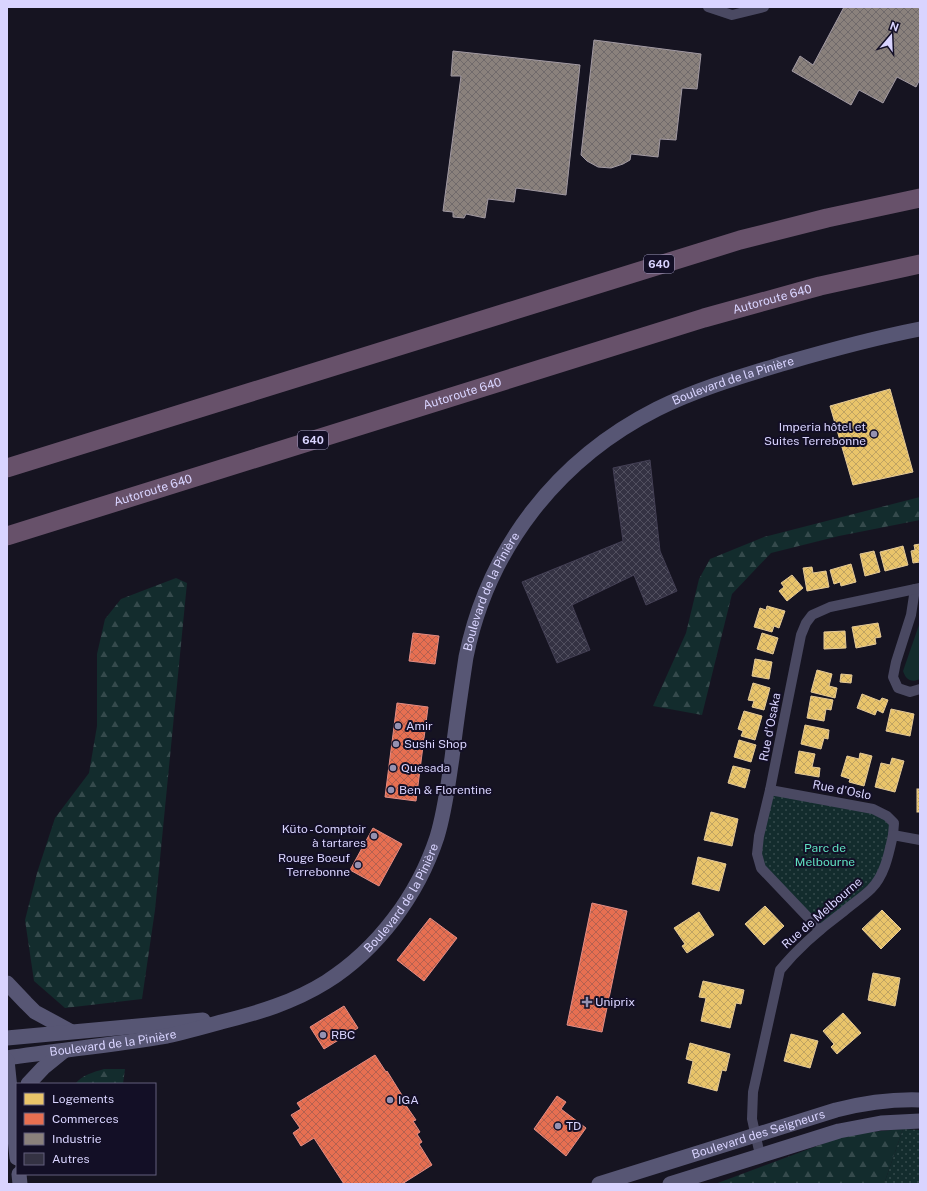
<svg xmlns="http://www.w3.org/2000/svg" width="927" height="1191" viewBox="0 0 927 1191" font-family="'Public Sans',sans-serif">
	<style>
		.grass { fill: #132c2d }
		.forest { fill: url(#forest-firs) }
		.park { fill: url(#park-dots) }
		.homes { fill: url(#homes-cross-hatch); stroke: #e4c997 }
		.shops { fill: url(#shops-cross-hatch); stroke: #e38d85 }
		.industry { fill: url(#industry-cross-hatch); stroke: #a29aa3 }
		.building { fill: url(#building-cross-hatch); stroke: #433f54 }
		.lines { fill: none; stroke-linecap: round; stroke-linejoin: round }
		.street { stroke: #4a4962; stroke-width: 10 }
		.secondary { stroke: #575674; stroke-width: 15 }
		.highway { stroke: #67516a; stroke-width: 19 }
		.poi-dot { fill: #9591b1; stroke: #130f26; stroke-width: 1.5 }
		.labels { text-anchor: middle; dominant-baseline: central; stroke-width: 4; stroke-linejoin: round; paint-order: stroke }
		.shield { fill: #130f26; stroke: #9e99be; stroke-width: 1 }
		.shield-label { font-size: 11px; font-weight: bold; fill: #d9d4ff }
		.street-label { font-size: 12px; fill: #d9d4ff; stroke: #130f26 }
		.poi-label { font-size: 12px; fill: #d9d4ff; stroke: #130f26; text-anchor: start }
		.park-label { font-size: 12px; fill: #5fe0c0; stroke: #130f26 }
	</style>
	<defs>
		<pattern id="forest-firs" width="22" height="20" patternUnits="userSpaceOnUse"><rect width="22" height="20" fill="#132c2d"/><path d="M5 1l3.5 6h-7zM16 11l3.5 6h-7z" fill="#354a4c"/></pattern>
		<pattern id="park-dots" width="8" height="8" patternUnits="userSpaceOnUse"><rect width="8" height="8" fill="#132c2d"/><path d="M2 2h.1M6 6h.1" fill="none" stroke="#354a4c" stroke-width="1.8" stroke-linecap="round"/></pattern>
		<pattern id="homes-cross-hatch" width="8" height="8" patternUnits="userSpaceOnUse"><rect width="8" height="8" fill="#e9c46a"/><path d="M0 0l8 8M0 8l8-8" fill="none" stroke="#bfa362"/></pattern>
		<pattern id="shops-cross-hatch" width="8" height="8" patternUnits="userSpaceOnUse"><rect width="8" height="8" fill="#e76f51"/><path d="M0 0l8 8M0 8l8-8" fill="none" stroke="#b56150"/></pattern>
		<pattern id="industry-cross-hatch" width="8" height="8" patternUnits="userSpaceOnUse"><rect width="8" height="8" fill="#8a817c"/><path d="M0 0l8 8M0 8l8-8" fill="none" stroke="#706a6b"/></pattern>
		<pattern id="building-cross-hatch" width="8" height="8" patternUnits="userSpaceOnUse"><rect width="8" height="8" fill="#343243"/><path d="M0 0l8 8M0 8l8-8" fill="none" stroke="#514f5f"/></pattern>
	</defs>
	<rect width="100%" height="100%" fill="#161421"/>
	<path class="grass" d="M 920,622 L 920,679 C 911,683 906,680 903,671 Z"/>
	<g class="forest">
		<path d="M 920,497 L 920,520 L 839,536 L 771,553 L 732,594 L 702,715 L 653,706 L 686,633 L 699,579 L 710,559 L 764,537 Z"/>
		<path d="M 176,578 L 187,583 L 155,910 L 142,999 L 65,1008 L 34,981 L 25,920 L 37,873 L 55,818 L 89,773 L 97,726 L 97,654 L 105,619 L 121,599 Z"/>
		<path d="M 104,1069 L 125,1069 L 123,1084 L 75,1084 C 82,1075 94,1072 104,1069 Z"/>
		<path d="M 903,1129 L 884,1184 L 715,1184 L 849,1134 Z"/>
	</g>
	<g class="park">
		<path d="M 770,790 L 873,809 L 894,823 L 882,872 L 820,930 L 761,868 L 759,836 Z"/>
		<path d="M 903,1129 L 920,1130 L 920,1184 L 884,1184 Z"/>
	</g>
	<g class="homes">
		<path d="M 890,389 L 913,472 L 853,485 L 830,406 Z"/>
		<path d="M 920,544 L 920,562 L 913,563 L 911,551 L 915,550 L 914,545 Z"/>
		<path d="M 903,546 L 908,565 L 885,571 L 880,552 Z"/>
		<path d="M 874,551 L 880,572 L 865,576 L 860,554 Z"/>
		<path d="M 851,564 L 856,582 L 841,586 L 840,582 L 834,584 L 830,570 Z"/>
		<path d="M 812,567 L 813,573 L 826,571 L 829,587 L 807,591 L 803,568 Z"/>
		<path d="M 792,575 L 803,588 L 787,601 L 779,591 L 784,587 L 781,583 Z"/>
		<path d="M 767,606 L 785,611 L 779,628 L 774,626 L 772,632 L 754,627 L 760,608 L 766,610 Z"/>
		<path d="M 878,623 L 881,637 L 875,638 L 876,644 L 856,648 L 852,627 Z"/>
		<path d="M 845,631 L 846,648 L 824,649 L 824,632 Z"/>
		<path d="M 762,633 L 778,638 L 773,654 L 757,649 Z"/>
		<path d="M 755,659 L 772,662 L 769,679 L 752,676 Z"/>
		<path d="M 817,670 L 832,674 L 829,686 L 837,688 L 835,698 L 811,692 Z"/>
		<path d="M 841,674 L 852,675 L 851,683 L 840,682 Z"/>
		<path d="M 753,683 L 770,688 L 764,710 L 752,707 L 754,701 L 748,700 Z"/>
		<path d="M 862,694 L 880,701 L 882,698 L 888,700 L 883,713 L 877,710 L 875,715 L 857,708 Z"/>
		<path d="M 811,696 L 833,700 L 831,710 L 826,709 L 824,721 L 807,718 Z"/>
		<path d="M 891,709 L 914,714 L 910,736 L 886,731 Z"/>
		<path d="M 744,711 L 762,716 L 755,740 L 741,736 L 743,731 L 738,729 Z"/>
		<path d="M 805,725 L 829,730 L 828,739 L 824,738 L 821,749 L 801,744 Z"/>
		<path d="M 739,740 L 756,745 L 751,762 L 734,757 Z"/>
		<path d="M 799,751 L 815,754 L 812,767 L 820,768 L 819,777 L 795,773 Z"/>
		<path d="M 860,753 L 872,756 L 864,786 L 849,782 L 850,779 L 841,776 L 847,756 L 859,759 Z"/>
		<path d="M 892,758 L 904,761 L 895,792 L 875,787 L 881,763 L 890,765 Z"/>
		<path d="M 733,766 L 750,770 L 745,788 L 728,783 Z"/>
		<rect x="917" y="789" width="3" height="23"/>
		<path d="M 711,812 L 738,819 L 732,846 L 704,840 Z"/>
		<path d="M 698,857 L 726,864 L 719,891 L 692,884 Z"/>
		<path d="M 765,906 L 784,926 L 764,945 L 745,924 Z"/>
		<path d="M 882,910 L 901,929 L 881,949 L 862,929 Z"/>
		<path d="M 699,912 L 714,935 L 687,953 L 682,946 L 685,944 L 674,928 Z"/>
		<path d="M 873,973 L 900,978 L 895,1006 L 868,1000 Z"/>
		<path d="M 703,981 L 744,990 L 741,1004 L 736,1003 L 730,1028 L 701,1021 L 706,998 L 699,997 Z"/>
		<path d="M 843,1013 L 861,1033 L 837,1054 L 831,1047 L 834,1044 L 823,1031 Z"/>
		<path d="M 791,1034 L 818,1041 L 810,1068 L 784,1061 Z"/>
		<path d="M 690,1043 L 730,1054 L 726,1071 L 722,1070 L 717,1091 L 688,1083 L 693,1061 L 686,1059 Z"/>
	</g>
	<g class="shops">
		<path d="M 413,633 L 439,636 L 435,664 L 409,661 Z"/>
		<path d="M 397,703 L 428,707 L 416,801 L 385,797 Z"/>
		<path d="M 373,828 L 402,844 L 379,886 L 350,870 Z"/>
		<path d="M 592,903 L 627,911 L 602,1032 L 567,1025 Z"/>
		<path d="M 430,918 L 457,938 L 424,981 L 397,960 Z"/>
		<path d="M 344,1006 L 358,1028 L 324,1049 L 310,1027 Z"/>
		<path d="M 375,1055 L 386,1072 L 387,1071 L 405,1100 L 403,1101 L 416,1120 L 413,1121 L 420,1132 L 417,1134 L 422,1142 L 419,1144 L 432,1165 L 402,1184 L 344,1184 L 314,1138 L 301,1146 L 293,1133 L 300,1128 L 291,1115 L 301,1109 L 297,1103 Z"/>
		<path d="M 557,1096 L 566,1102 L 561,1109 L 586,1128 L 566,1156 L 534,1129 Z"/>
	</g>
	<g class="industry">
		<path d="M 844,7 L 917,7 L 920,9 L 920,79 L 916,87 L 897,77 L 883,103 L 859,90 L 851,105 L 792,71 L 800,56 L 813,65 Z"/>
		<path d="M 594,40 L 701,54 L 697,89 L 682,88 L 676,140 L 660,139 L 658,157 L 631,154 L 630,160 L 623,164 L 611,168 L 598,167 L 587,161 L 581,155 Z"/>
		<path d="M 453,51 L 580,65 L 566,195 L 516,188 L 514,202 L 488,199 L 485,218 L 466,214 L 464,218 L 453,217 L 453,212 L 443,211 L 461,76 L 451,76 Z"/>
	</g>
	<path class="building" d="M 650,460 L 660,551 L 677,591 L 646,605 L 634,575 L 572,605 L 590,650 L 557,663 L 522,582 L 623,541 L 613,468 Z"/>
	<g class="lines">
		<g class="street">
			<path d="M 708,7 L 732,15 L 764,7"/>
			<path d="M 915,589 L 911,615 L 896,662 L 893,677 L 898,688 L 910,692 L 920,689"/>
			<path d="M 770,790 L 873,809 L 887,816 L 894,823 L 893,835"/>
			<path d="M 820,930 L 761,868 L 757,854 L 759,836 L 770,790 L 801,635 L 806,623 L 812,615 L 830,607 L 920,588"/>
			<path d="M 760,1155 L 752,1119 L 753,1092 L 780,970 C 798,948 820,929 843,912 C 852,904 863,897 871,889 C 885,875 889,853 893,835 L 920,840"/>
		</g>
		<g class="secondary">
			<path d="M 7,983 L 26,1003 L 35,1012 L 70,1031"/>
			<path d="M 7,1038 L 203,1020"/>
			<path id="s1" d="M 7,1058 C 60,1050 114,1045 167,1036 C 185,1032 203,1027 221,1022 C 258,1013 294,1002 326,982 C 378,949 418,895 437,837 C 445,811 448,784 452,758 C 456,724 461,690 466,657 C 488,548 558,459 657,409 C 697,389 742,376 785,363 C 830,350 874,338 920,329"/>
			<path d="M 7,1060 L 17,1158"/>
			<path d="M 28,1084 L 43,1068 L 64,1051"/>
			<path d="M 19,1174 L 20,1184"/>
			<path id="s2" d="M 599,1184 L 836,1110 C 864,1103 891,1099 920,1100"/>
			<path d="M 670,1184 L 839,1131 L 881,1123 L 920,1121"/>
		</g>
		<g class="highway">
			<path d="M 7,468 L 740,240 L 827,218 L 920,198"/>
			<path id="s3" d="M 7,536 L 704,318 L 820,286 L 920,264"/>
		</g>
	</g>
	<g class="poi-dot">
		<circle cx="874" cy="434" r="4"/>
		<circle cx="398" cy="726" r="4"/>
		<circle cx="396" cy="744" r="4"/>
		<circle cx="393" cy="768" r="4"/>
		<circle cx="391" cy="790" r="4"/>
		<circle cx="374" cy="836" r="4"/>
		<circle cx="358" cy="865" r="4"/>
		<path d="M585 996h4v4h4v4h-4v4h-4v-4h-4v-4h4z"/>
		<circle cx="323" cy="1035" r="4"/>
		<circle cx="390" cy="1100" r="4"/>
		<circle cx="558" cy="1126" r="4"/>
	</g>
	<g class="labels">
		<g class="shield">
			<rect x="644" y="255" width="30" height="18" rx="3"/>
			<rect x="298" y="431" width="30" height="18" rx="3"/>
		</g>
		<g class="shield-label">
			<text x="659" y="264">640</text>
			<text x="313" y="440">640</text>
		</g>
		<g class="street-label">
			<text stroke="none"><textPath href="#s3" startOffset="801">Autoroute 640</textPath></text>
			<text stroke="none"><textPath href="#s1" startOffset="1104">Boulevard de la Pinière</textPath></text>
			<text stroke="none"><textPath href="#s3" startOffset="477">Autoroute 640</textPath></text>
			<text stroke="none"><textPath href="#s3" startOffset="153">Autoroute 640</textPath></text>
			<text stroke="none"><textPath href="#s1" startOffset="769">Boulevard de la Pinière</textPath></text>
			<text transform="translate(770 727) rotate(-79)">Rue d'Osaka</text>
			<text transform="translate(842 790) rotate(11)">Rue d'Oslo</text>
			<text stroke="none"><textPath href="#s1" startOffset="445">Boulevard de la Pinière</textPath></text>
			<text transform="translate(822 913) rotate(-41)">Rue de Melbourne</text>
			<text stroke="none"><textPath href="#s1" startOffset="107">Boulevard de la Pinière</textPath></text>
			<text stroke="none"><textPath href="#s2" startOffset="167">Boulevard des Seigneurs</textPath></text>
		</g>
		<g class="poi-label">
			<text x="866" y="427" text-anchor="end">Imperia hôtel et<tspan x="866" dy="14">Suites Terrebonne</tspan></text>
			<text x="406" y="726">Amir</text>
			<text x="404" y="744">Sushi Shop</text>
			<text x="401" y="768">Quesada</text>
			<text x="399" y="790">Ben &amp; Florentine</text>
			<text x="366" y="829" text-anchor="end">Küto - Comptoir<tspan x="366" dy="14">à tartares</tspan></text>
			<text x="350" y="858" text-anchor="end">Rouge Boeuf<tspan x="350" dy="14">Terrebonne</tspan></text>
			<text x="595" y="1002">Uniprix</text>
			<text x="331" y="1035">RBC</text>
			<text x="398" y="1100">IGA</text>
			<text x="566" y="1126">TD</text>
		</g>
		<g class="park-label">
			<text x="825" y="848">Parc de<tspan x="825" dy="14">Melbourne</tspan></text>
		</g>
	</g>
	<rect width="927" height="1191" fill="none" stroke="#d9d4ff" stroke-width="16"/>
	<rect x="16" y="1083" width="140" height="92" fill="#130f26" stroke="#625e7d"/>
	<rect x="24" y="1093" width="20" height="12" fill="#e9c46a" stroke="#625e7d"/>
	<text x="52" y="1103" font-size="12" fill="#d9d4ff">Logements</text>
	<rect x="24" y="1113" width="20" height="12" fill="#e76f51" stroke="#625e7d"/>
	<text x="52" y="1123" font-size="12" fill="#d9d4ff">Commerces</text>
	<rect x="24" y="1133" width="20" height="12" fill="#8a817c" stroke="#625e7d"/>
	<text x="52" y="1143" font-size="12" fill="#d9d4ff">Industrie</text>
	<rect x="24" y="1153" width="20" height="12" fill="#343243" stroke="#625e7d"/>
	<text x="52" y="1163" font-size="12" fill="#d9d4ff">Autres</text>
	<g transform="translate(891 36) rotate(19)" stroke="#130f26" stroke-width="3" paint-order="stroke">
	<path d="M0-3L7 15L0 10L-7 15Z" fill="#d9d4ff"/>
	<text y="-6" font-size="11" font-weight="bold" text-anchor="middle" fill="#d9d4ff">N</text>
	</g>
</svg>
